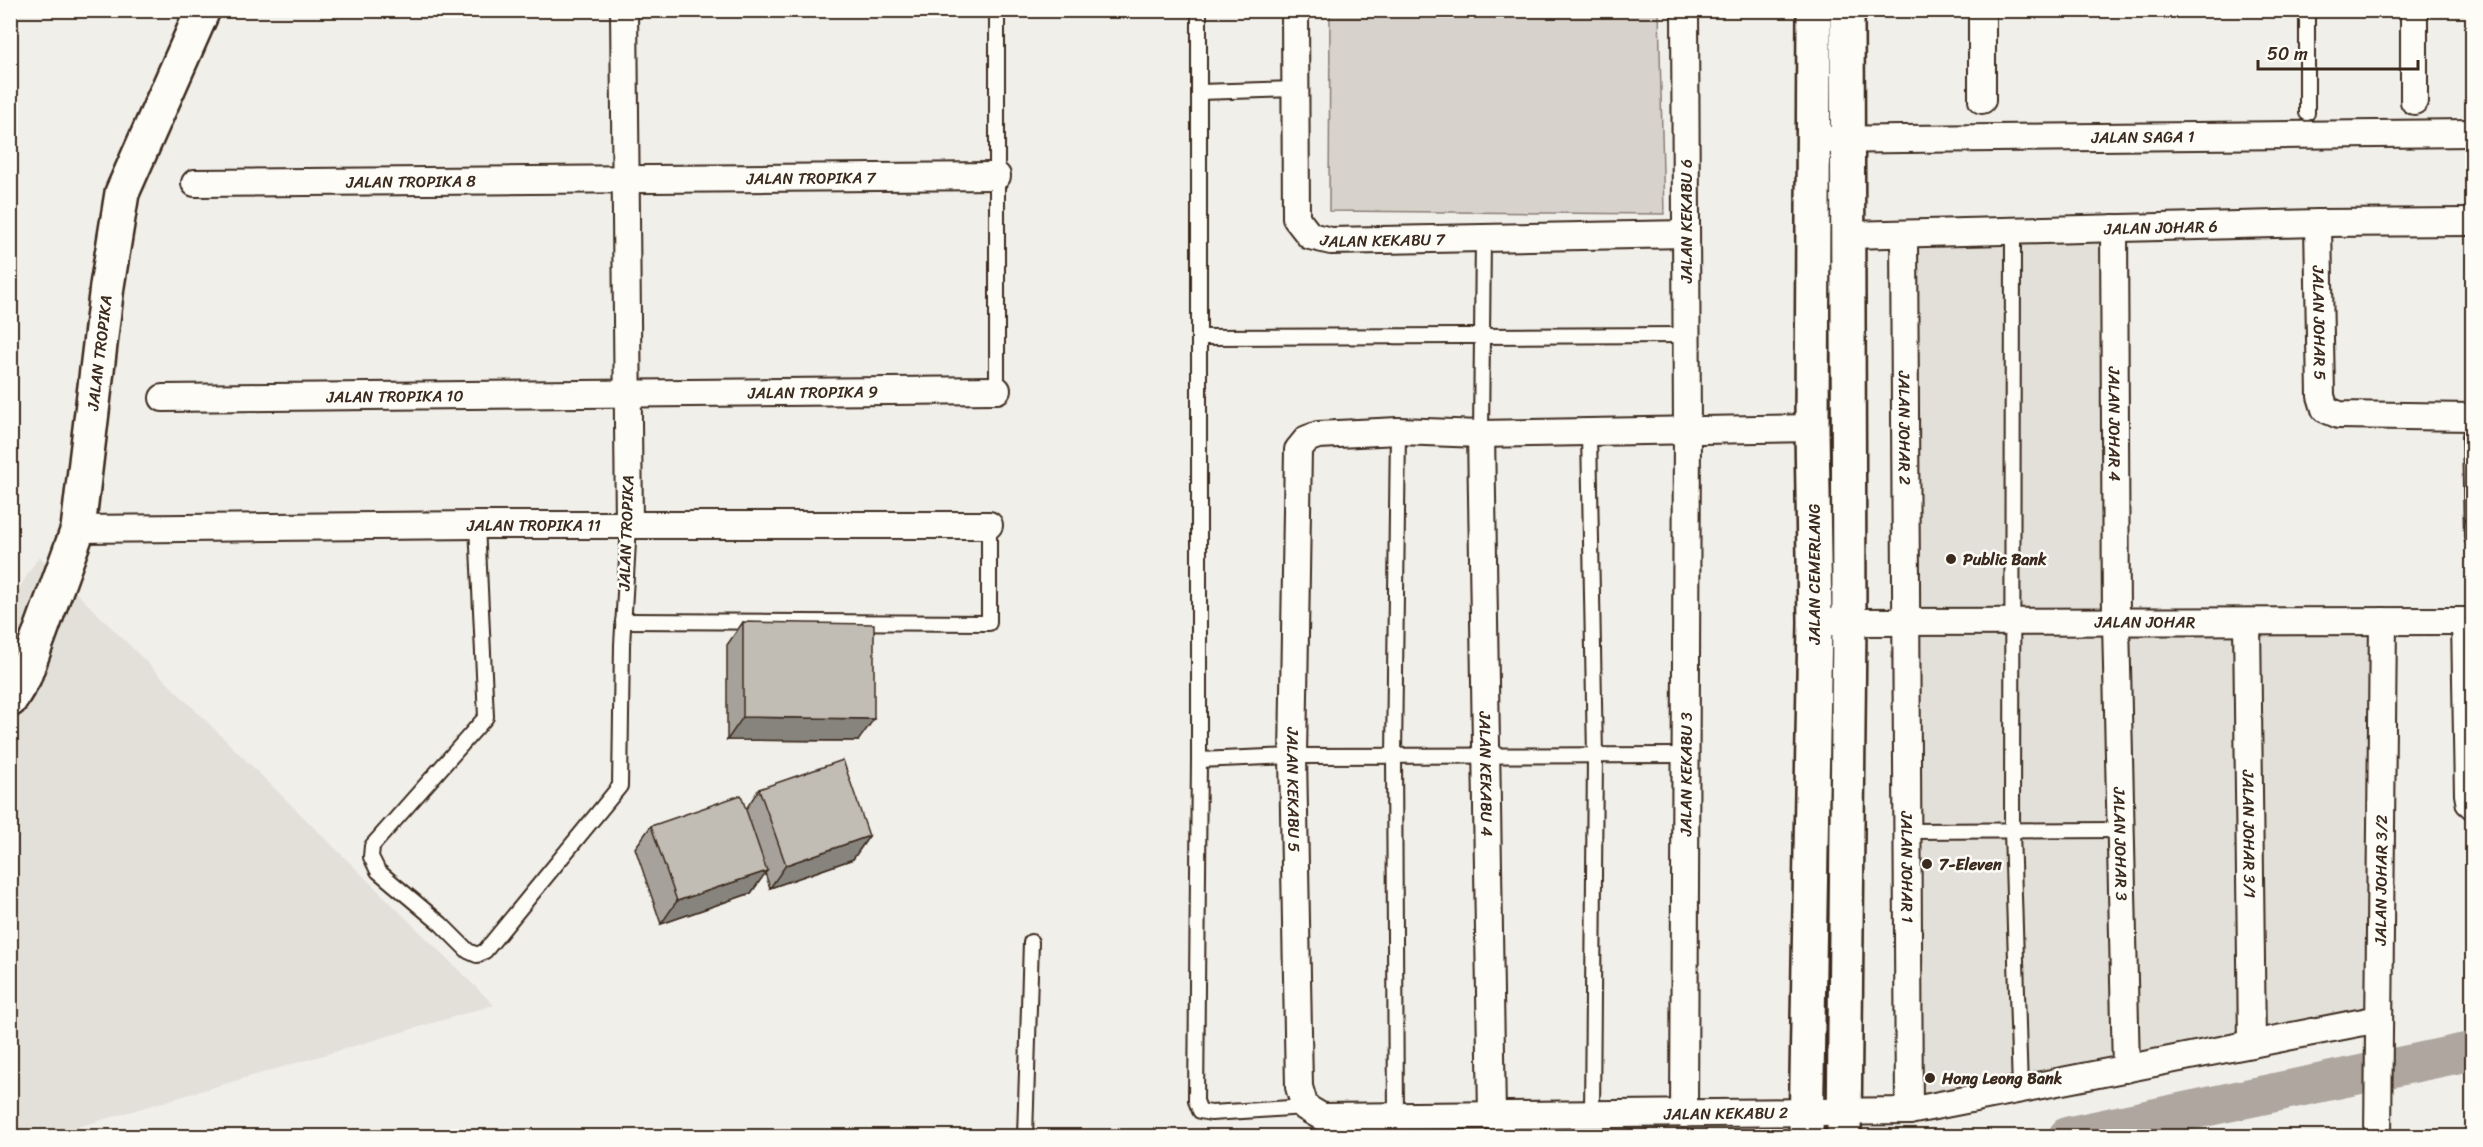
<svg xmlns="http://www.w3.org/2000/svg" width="2483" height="1147" viewBox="0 0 2483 1147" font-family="Sriracha,sans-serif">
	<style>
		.built { fill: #e3e0da }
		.green { fill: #d7d2cc; stroke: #897e75; stroke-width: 1.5 }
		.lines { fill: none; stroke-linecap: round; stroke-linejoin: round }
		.river { stroke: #aea69f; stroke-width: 39 }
		.lane-casing { stroke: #3b2a1e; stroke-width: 18 }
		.street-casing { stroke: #3b2a1e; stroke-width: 30 }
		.secondary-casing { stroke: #3b2a1e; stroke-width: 38 }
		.lane { stroke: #fdfcf7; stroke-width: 14 }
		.street { stroke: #fdfcf7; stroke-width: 26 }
		.secondary { stroke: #fdfcf7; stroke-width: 33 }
		.wall { fill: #a6a29b; stroke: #3b2a1e; stroke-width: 1.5 }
		.shaded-wall { fill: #87847e; stroke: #3b2a1e; stroke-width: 1.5 }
		.building { fill: #c1bcb4; stroke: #3b2a1e; stroke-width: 1.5 }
		.poi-dot { fill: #3b2a1e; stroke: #fdfcf7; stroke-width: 2 }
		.labels { text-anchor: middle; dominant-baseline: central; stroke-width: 5; stroke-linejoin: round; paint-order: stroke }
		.street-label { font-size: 16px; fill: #3b2a1e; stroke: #fdfcf7 }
		.poi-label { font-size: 16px; font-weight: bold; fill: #3b2a1e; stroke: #fdfcf7; text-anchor: start }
	</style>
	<rect width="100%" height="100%" fill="#f1efea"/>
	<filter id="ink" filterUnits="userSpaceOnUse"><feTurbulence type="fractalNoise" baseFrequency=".0167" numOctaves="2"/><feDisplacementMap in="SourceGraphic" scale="12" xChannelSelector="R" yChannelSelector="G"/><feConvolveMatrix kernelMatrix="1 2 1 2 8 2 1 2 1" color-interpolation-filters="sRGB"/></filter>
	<g filter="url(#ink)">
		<g class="built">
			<path d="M 2106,236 L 2109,630 L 2376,630 L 2371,1013 L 1917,1102 L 1911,241 Z"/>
			<path d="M 39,556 L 494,1005 L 47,1136 L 11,1136 L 10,603 Z"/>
		</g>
		<path class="green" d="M 1330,11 L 1659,11 L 1664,214 L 1329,211 Z"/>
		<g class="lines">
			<path class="river" d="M 2068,1136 L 2472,1051"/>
			<defs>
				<g id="lane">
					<path d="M 1199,10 L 1199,337 L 1686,335"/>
					<path d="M 2307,10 L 2307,113"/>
					<path d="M 1200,92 L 1295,89"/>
					<path d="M 2013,230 L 2012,831 L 2020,1089"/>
					<path d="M 1199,337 L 1199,760 L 1196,1101 L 1200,1111 L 1211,1113 L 1305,1107"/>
					<path d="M 997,390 L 997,10"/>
					<path d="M 1589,433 L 1595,756 L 1592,1115"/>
					<path d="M 1481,434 L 1483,238"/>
					<path d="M 2470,436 L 2472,538"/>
					<path d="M 477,525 L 486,717 L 372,846 L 371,857 L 378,871 L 441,924 L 468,951 L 477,955 L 485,951 L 620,786 L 622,645 L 629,525"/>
					<path d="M 623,621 L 989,623 L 989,525"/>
					<path d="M 2459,621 L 2462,795 L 2464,806 L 2472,813"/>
					<path d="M 1199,760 L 1293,756 L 1685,755"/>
					<path d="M 1907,831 L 2120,830"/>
					<path d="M 1396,1117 L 1394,756 L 1398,431"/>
					<path d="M 1025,1136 L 1031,942"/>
				</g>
				<g id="street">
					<path d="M 624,10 L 629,525"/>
					<path id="s1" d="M 1295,10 L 1296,218 L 1310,236 L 1331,241 L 1686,234"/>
					<path d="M 1982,10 L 1982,100"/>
					<path d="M 2414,10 L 2414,101"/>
					<path id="s2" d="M 1813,140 L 2472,133"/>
					<path id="s3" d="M 195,183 L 997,176"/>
					<path id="s4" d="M 2318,223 L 2321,396 L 2325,409 L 2339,415 L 2472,417"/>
					<path id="s5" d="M 2114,228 L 2116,622 L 2126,1069"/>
					<path id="s6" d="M 1904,234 L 1909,1111"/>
					<path id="s7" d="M 1849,235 L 2318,223 L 2472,222"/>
					<path id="s8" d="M 163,398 L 997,390"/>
					<path id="s9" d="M 1812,428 L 1481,434 L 1398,431 L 1318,435 L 1307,439 L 1298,450 L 1293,756 L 1299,1087 L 1305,1107 L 1322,1117 L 1909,1111 L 2379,1019"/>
					<path id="s10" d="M 1481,434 L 1492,1116"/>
					<path id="s11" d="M 78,529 L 477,525 L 989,525"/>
					<path id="s12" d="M 1831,622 L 2472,621"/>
					<path id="s13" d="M 2247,622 L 2252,1044"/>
					<path id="s14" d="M 1684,1114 L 1687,431 L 1685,10"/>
					<path id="s15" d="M 2378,1136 L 2383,621"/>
				</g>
				<g id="secondary">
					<path id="s16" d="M 10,700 L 24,677 L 78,529 L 107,286 L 122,193 L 203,10"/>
					<path d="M 1806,1136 L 1815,622 L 1812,428 L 1814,10"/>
					<path d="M 1844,1136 L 1849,622 L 1847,10"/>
				</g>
			</defs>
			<use href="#lane" class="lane-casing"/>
			<use href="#street" class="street-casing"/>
			<use href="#secondary" class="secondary-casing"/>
			<use href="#lane" class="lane"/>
			<use href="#street" class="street"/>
			<use href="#secondary" class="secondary"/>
		</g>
		<g class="wall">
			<path d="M 743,622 L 858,741 L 727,740 L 727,645 Z"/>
			<path d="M 759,789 L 869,836 L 853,859 L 770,888 L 765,873 L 751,893 L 661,924 L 635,848 L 651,826 L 746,809 Z"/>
		</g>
		<g class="shaded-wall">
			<path d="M 743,717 L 874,719 L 858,741 L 727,740 Z"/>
			<path d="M 869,836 L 853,859 L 770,888 L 786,865 Z"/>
			<path d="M 767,871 L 751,893 L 661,924 L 677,901 Z"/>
		</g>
		<g class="building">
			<path d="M 743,622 L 874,624 L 874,719 L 743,717 Z"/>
			<path d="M 843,760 L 869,836 L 786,865 L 759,789 Z"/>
			<path d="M 741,795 L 767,871 L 677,901 L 651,826 Z"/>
		</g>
	</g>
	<g class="poi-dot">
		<circle cx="1951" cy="559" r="6"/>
		<circle cx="1927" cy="864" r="6"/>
		<circle cx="1930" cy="1078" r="6"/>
	</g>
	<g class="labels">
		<g class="street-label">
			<text stroke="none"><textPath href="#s2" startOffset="330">JALAN SAGA 1</textPath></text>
			<text stroke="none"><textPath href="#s3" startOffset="616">JALAN TROPIKA 7</textPath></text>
			<text stroke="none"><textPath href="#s3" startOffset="216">JALAN TROPIKA 8</textPath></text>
			<text transform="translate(1686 221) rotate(-90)">JALAN KEKABU 6</text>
			<text stroke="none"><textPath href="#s7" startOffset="312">JALAN JOHAR 6</textPath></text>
			<text stroke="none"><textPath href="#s1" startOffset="304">JALAN KEKABU 7</textPath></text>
			<text stroke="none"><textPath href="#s4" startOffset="100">JALAN JOHAR 5</textPath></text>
			<text stroke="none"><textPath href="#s16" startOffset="362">JALAN TROPIKA</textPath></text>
			<text stroke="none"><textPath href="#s8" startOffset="650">JALAN TROPIKA 9</textPath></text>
			<text stroke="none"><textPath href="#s8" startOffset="232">JALAN TROPIKA 10</textPath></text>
			<text stroke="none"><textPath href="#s5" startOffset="196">JALAN JOHAR 4</textPath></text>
			<text stroke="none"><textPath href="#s6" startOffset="194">JALAN JOHAR 2</textPath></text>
			<text stroke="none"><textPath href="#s11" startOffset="456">JALAN TROPIKA 11</textPath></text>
			<text transform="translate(626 533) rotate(-88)">JALAN TROPIKA</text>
			<text transform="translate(1814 574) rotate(-90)">JALAN CEMERLANG</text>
			<text stroke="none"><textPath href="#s12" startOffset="314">JALAN JOHAR</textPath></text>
			<text stroke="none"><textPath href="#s14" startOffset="340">JALAN KEKABU 3</textPath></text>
			<text stroke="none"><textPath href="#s10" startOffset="340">JALAN KEKABU 4</textPath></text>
			<text stroke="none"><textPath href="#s9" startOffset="860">JALAN KEKABU 5</textPath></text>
			<text stroke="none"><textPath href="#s13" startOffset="212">JALAN JOHAR 3/1</textPath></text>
			<text stroke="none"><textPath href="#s5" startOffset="616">JALAN JOHAR 3</textPath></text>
			<text stroke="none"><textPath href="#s6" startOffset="633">JALAN JOHAR 1</textPath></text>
			<text stroke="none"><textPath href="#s15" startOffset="256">JALAN JOHAR 3/2</textPath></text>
			<text stroke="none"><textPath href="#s9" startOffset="1602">JALAN KEKABU 2</textPath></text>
		</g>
		<g class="poi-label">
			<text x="1963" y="559">Public Bank</text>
			<text x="1939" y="864">7-Eleven</text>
			<text x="1942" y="1078">Hong Leong Bank</text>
		</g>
	</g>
	<rect width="2483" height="1147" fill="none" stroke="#fdfcf7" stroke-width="36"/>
	<rect x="18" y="18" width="2447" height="1111" fill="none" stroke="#3b2a1e" stroke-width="2" filter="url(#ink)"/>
	<path d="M2258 60v9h160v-9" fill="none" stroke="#3b2a1e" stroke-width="3"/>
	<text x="2267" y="60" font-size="18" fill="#3b2a1e" stroke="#fdfcf7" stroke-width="4.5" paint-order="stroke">50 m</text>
</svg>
